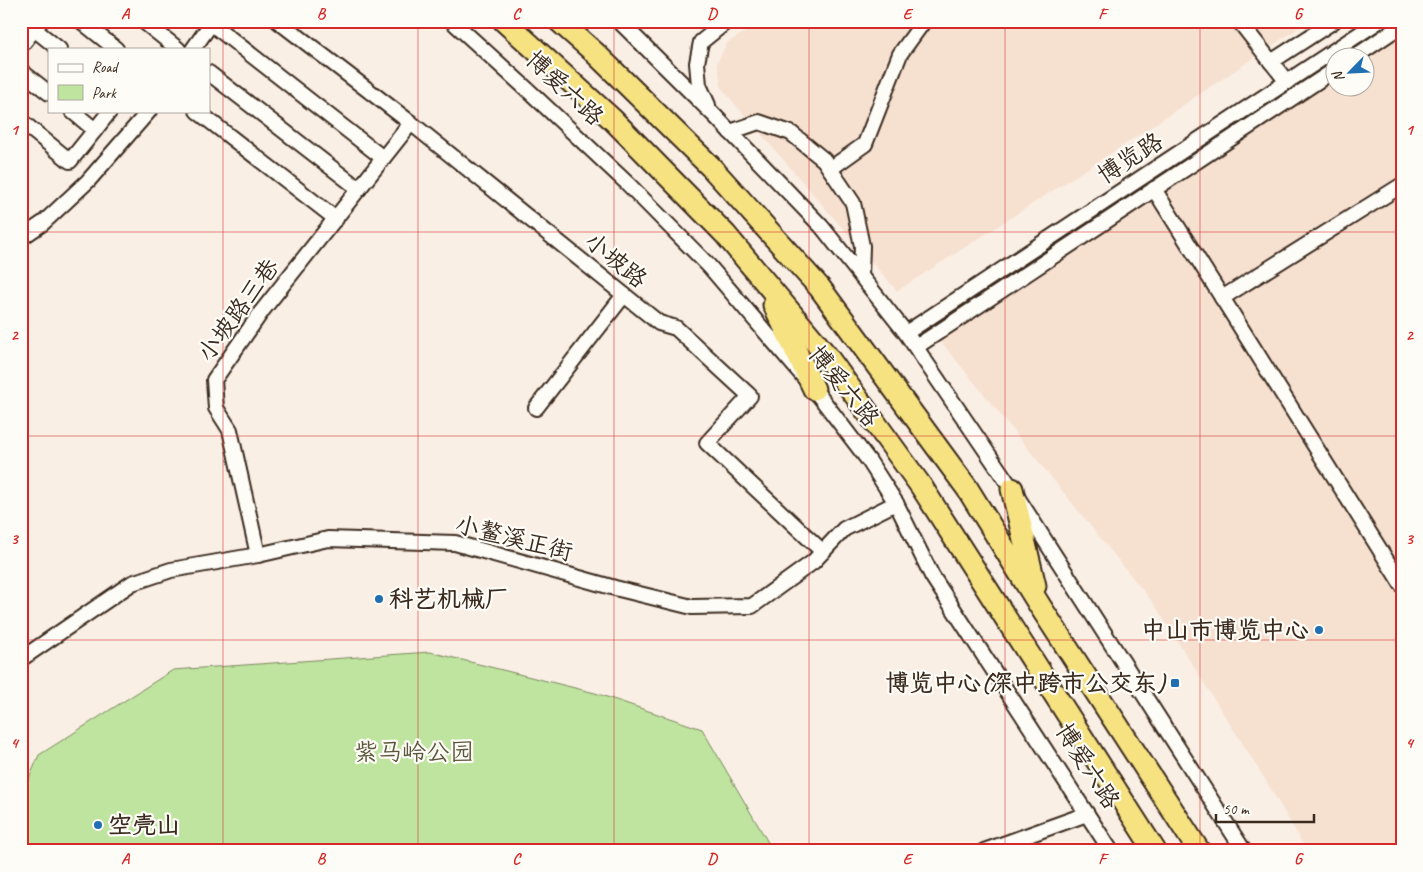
<svg xmlns="http://www.w3.org/2000/svg" width="1423" height="872" viewBox="0 0 1423 872" font-family="Caveat,'LXGW WenKai TC',sans-serif">
	<style>
		.built { fill: #f6e0d0 }
		.green { fill: #bee49f; stroke: #7c875e }
		.lines { fill: none; stroke-linecap: round; stroke-linejoin: round }
		.minor-casing { stroke: #3b2a1e; stroke-width: 18 }
		.highway-casing { stroke: #3b2a1e; stroke-width: 25 }
		.minor { stroke: #fdfcf7; stroke-width: 14 }
		.highway { stroke: #f6e281; stroke-width: 21 }
		.grid { fill: none; stroke: #d62828; stroke-width: 1; stroke-opacity: 0.55 }
		.poi-dot { fill: #1f6fb2; stroke: #fdfcf7; stroke-width: 2 }
		.labels { text-anchor: middle; dominant-baseline: central; stroke-width: 4.5; stroke-linejoin: round; paint-order: stroke }
		.street-label { font-size: 24px; fill: #3b2a1e; stroke: #fdfcf7 }
		.poi-label { font-size: 24px; font-weight: bold; fill: #3b2a1e; stroke: #fdfcf7; text-anchor: start }
		.park-label { font-size: 24px; fill: #5c583e; stroke: #fdfcf7 }
		.neatline { fill: none; stroke: #d62828; stroke-width: 2 }
		.grid-label { font-size: 16px; text-anchor: middle; font-weight: bold; fill: #d62828 }
	</style>
	<rect width="100%" height="100%" fill="#faefe5"/>
	<filter id="ink" filterUnits="userSpaceOnUse"><feTurbulence type="fractalNoise" baseFrequency=".02" numOctaves="2"/><feDisplacementMap in="SourceGraphic" scale="10" xChannelSelector="R" yChannelSelector="G"/><feConvolveMatrix kernelMatrix="1 2 1 2 8 2 1 2 1" color-interpolation-filters="sRGB"/></filter>
	<g filter="url(#ink)">
		<g class="built">
			<path d="M 764,21 L 1309,21 L 1116,150 L 897,291 L 722,89 L 717,63 L 727,43 Z"/>
			<path d="M 1402,34 L 1402,851 L 1307,851 L 1268,784 L 1154,604 L 939,339 L 1335,78 L 1336,88 L 1366,88 L 1366,58 Z"/>
		</g>
		<path class="green" d="M 430,652 L 595,693 L 702,729 L 773,851 L 21,851 L 21,797 L 39,755 L 173,670 Z"/>
		<g class="lines">
			<defs>
				<g id="minor">
					<path d="M 24,21 L 59,49"/>
					<path d="M 81,21 L 116,49"/>
					<path d="M 143,21 L 178,49"/>
					<path d="M 208,21 L 383,158"/>
					<path d="M 278,21 L 411,123 L 659,323 L 676,328 L 750,396 L 707,443 L 822,551"/>
					<path d="M 452,21 L 530,92 L 628,184 L 709,266 L 814,389 L 869,461 L 896,503 L 932,576 L 1111,851"/>
					<path d="M 619,21 L 713,114 L 822,227 L 906,333 L 1012,489 L 1244,851"/>
					<path d="M 1239,21 L 1287,82"/>
					<path d="M 21,46 L 41,21"/>
					<path d="M 193,49 L 213,21"/>
					<path d="M 1353,58 L 1402,25"/>
					<path d="M 1271,62 L 1334,21"/>
					<path d="M 21,71 L 49,93"/>
					<path d="M 209,73 L 359,189"/>
					<path d="M 708,105 L 699,85 L 697,63 L 701,42 L 727,21"/>
					<path d="M 72,111 L 95,130 L 110,111"/>
					<path d="M 197,111 L 336,219"/>
					<path d="M 21,121 L 70,161 L 95,130"/>
					<path d="M 730,132 L 759,122 L 791,133 L 824,160 L 853,203 L 862,246 L 861,276"/>
					<path d="M 830,169 L 865,144 L 900,54 L 924,21"/>
					<path d="M 1154,189 L 1402,585"/>
					<path d="M 21,238 L 43,223 L 88,181 L 149,111"/>
					<path d="M 1222,298 L 1402,185"/>
					<path d="M 906,333 L 1379,21"/>
					<path d="M 916,347 L 1336,69"/>
					<path d="M 536,408 L 624,295"/>
					<path d="M 258,555 L 230,430 L 216,408 L 214,380 L 262,311 L 411,123"/>
					<path d="M 21,659 L 132,583 L 171,570 L 258,555 L 328,539 L 455,543 L 615,588 L 692,607 L 752,606 L 813,562 L 844,529 L 896,503"/>
					<path d="M 984,851 L 1087,814"/>
				</g>
				<g id="highway">
					<path d="M 504,21 L 613,120 L 725,234 L 826,355 L 921,486 L 1155,851"/>
					<path d="M 559,21 L 594,52 L 710,166 L 820,288 L 967,488 L 1040,606 L 1199,851"/>
					<path d="M 774,305 L 814,389"/>
					<path d="M 1012,489 L 1035,586"/>
				</g>
			</defs>
			<use href="#minor" class="minor-casing"/>
			<use href="#highway" class="highway-casing"/>
			<use href="#minor" class="minor"/>
			<use href="#highway" class="highway"/>
		</g>
	</g>
	<path class="grid" d="M 223,21 L 223,851M 418,21 L 418,851M 614,21 L 614,851M 809,21 L 809,851M 1005,21 L 1005,851M 1200,21 L 1200,851M 21,232 L 1402,232M 21,436 L 1402,436M 21,640 L 1402,640"/>
	<g class="poi-dot">
		<circle cx="379" cy="599" r="5"/>
		<circle cx="1319" cy="630" r="5"/>
		<rect x="1170" y="678" width="10" height="10" rx="2.5"/>
		<circle cx="98" cy="825" r="5"/>
	</g>
	<g class="labels">
		<g class="street-label">
			<text transform="translate(565 88) rotate(43)">博爱六路</text>
			<text transform="translate(1130 158) rotate(-33)">博览路</text>
			<text transform="translate(616 260) rotate(39)">小坡路</text>
			<text transform="translate(238 310) rotate(-54)">小坡路三巷</text>
			<text transform="translate(844 386) rotate(51)">博爱六路</text>
			<text transform="translate(514 538) rotate(14)">小鳌溪正街</text>
			<text transform="translate(1088 766) rotate(57)">博爱六路</text>
		</g>
		<g class="poi-label">
			<text x="389" y="599">科艺机械厂</text>
			<text x="1309" y="630" text-anchor="end">中山市博览中心</text>
			<text x="1165" y="683" text-anchor="end">博览中心(深中跨市公交东)</text>
			<text x="108" y="825">空壳山</text>
		</g>
		<g class="park-label">
			<text x="414" y="752">紫马岭公园</text>
		</g>
	</g>
	<rect width="1423" height="872" fill="none" stroke="#fdfcf7" stroke-width="55"/>
	<rect x="48" y="48" width="162" height="65" fill="#fdfcf7" stroke="#afa8a0"/>
	<rect x="58" y="64" width="25" height="8" fill="#fdfcf7" stroke="#afa8a0"/>
	<text x="92" y="72" font-size="15" fill="#3b2a1e">Road</text>
	<rect x="58" y="85" width="25" height="15" fill="#bee49f" stroke="#afa8a0"/>
	<text x="92" y="98" font-size="15" fill="#3b2a1e">Park</text>
	<g transform="translate(1350 72) rotate(246)"><circle r="24" fill="#fdfcf7" stroke="#afa8a0"/>
	<path d="M0-4L9 19L0 12L-9 19Z" fill="#1f6fb2"/>
	<text y="-8" font-size="14" font-weight="bold" text-anchor="middle" fill="#3b2a1e">N</text>
	</g>
	<path d="M1216 814v8h98v-8" fill="none" stroke="#3b2a1e" stroke-width="2.5"/>
	<text x="1223" y="814" font-size="15" fill="#3b2a1e" stroke="#fdfcf7" stroke-width="4" paint-order="stroke">50 m</text>
	<rect x="28" y="28" width="1368" height="816" class="neatline"/>
	<g class="grid-label">
		<text x="125" y="19">A</text>
		<text x="321" y="19">B</text>
		<text x="516" y="19">C</text>
		<text x="712" y="19">D</text>
		<text x="907" y="19">E</text>
		<text x="1102" y="19">F</text>
		<text x="1298" y="19">G</text>
		<text x="14" y="135">1</text>
		<text x="1409" y="135">1</text>
		<text x="14" y="340">2</text>
		<text x="1409" y="340">2</text>
		<text x="14" y="544">3</text>
		<text x="1409" y="544">3</text>
		<text x="14" y="748">4</text>
		<text x="1409" y="748">4</text>
		<text x="125" y="864">A</text>
		<text x="321" y="864">B</text>
		<text x="516" y="864">C</text>
		<text x="712" y="864">D</text>
		<text x="907" y="864">E</text>
		<text x="1102" y="864">F</text>
		<text x="1298" y="864">G</text>
	</g>
</svg>
